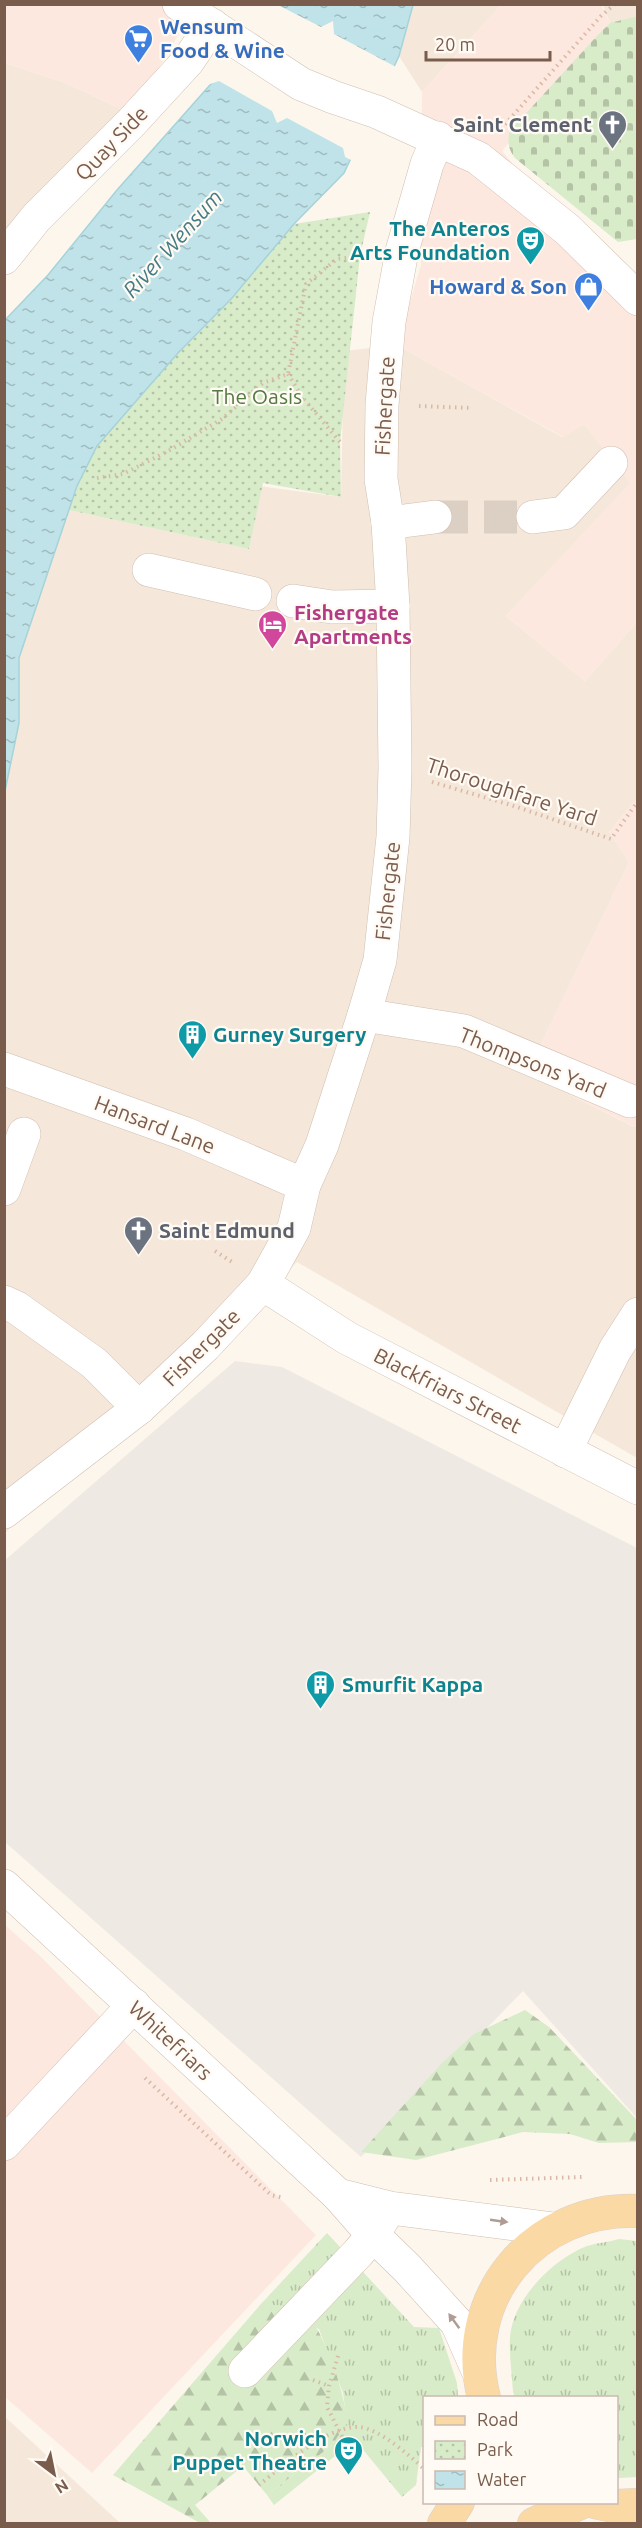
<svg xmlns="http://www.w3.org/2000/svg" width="642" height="2528" viewBox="0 0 642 2528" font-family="Ubuntu,sans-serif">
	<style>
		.residential { fill: #f5e8da }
		.commercial { fill: #fde8e0 }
		.industrial { fill: #efe9e4 }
		.grass { fill: url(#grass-tufts) }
		.forest { fill: url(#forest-firs) }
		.cemetery { fill: url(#cemetery-stones) }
		.park { fill: url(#park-dots) }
		.water { fill: url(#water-ripples); stroke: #a5d3da; stroke-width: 1.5 }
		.pier { fill: #fdf6ec }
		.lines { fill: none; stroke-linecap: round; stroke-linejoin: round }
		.minor-tunnel { stroke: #dcd0c4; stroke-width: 33; stroke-dasharray: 33 16; stroke-linecap: butt }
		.minor-casing { stroke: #d1beb0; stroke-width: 34 }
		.major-casing { stroke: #dad1cd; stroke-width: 34 }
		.path { stroke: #d9b8a5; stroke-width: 4; stroke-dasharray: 1.5 4.5; stroke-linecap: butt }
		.minor { stroke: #fff; stroke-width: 33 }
		.major { stroke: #fbd9a5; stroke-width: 33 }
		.oneway { fill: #af9d94 }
		.labels { text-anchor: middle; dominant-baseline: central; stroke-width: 4.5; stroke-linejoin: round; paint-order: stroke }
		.shop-label { font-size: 21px; font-weight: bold; fill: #366cbe; stroke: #fffaf3; text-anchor: start }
		.worship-label { font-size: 21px; font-weight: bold; fill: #5b616d; stroke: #fffaf3; text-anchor: end }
		.street-label { font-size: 21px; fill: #7a5c4d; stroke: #fffaf3 }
		.culture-label { font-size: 21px; font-weight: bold; fill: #0d838f; stroke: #fffaf3; text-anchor: end }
		.park-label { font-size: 21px; fill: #537a41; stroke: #fffaf3 }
		.hotel-label { font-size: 21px; font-weight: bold; fill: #b23c85; stroke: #fffaf3; text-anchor: start }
		.water-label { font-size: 22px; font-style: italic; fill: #437c86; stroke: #fffaf3 }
	</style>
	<defs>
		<pattern id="grass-tufts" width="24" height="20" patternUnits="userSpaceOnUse" patternTransform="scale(1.5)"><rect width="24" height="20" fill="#d8ecc9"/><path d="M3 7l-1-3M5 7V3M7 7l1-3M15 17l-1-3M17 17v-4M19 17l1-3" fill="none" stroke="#b4c2a5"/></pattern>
		<pattern id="forest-firs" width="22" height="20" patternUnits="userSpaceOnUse" patternTransform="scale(1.5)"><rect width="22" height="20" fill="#d8ecc9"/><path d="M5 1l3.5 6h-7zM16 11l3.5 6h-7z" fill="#b4c2a5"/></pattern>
		<pattern id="cemetery-stones" width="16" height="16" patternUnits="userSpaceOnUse" patternTransform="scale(1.5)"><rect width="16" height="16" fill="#d8ecc9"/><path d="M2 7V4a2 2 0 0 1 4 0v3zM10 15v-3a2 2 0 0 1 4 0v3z" fill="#b4c2a5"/></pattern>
		<pattern id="park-dots" width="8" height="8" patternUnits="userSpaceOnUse" patternTransform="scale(1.5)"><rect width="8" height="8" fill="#d8ecc9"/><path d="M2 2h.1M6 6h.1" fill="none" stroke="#b4c2a5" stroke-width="1.8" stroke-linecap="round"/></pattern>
		<pattern id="water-ripples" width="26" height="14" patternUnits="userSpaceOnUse" patternTransform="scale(1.5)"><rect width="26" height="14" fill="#bfe3e8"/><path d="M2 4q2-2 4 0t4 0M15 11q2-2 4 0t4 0" fill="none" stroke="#a0bbbe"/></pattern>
	</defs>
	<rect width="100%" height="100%" fill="#fdf6ec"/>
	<g class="residential">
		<path d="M 412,5 L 501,5 L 422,92 L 399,56 Z"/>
		<path d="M 603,5 L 637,5 L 637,23 L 610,23 Z"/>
		<path d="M 5,63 L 66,83 L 131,114 L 5,246 Z"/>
		<path d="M 397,345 L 562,437 L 584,424 L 631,483 L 506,616 L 585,681 L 637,622 L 637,798 L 609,832 L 629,862 L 527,1073 L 634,1127 L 637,1125 L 637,1458 L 297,1262 L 5,1533 L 5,791 L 19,658 L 69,510 L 249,549 L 259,486 L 341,497 L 344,351 Z"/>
		<path d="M 5,2417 L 120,2523 L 5,2523 Z"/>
	</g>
	<g class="commercial">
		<path d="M 5,5 L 196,5 L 131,114 L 66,83 L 5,63 Z"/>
		<path d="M 501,5 L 601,5 L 610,23 L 502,151 L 534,189 L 637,291 L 637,622 L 585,681 L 506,616 L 630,483 L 584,424 L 563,437 L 397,345 L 421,265 L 422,92 Z"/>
		<path d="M 637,798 L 637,1125 L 635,1127 L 527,1073 L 629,862 L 609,832 Z"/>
		<path d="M 5,1925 L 40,1956 L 316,2235 L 92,2473 L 5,2397 Z"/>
	</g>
	<path class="industrial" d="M 235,1361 L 282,1367 L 637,1548 L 637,2118 L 523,1991 L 361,2157 L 5,1842 L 4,1561 Z"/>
	<g class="grass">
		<path d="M 327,2233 L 414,2327 L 439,2328 L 457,2383 L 458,2397 L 424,2398 L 424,2447 L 421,2447 L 416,2485 L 402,2497 L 355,2440 L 274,2505 L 267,2495 L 331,2446 L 347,2422 L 343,2393 L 319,2329 L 261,2304 Z"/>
		<path d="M 619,2239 L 637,2241 L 638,2477 L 619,2478 L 616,2478 L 616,2398 L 515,2397 L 513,2392 C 512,2374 509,2355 510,2337 C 513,2299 553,2259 587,2246 C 597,2243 609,2242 619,2239 Z"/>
	</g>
	<g class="forest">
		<path d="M 525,2010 L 549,2027 L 637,2120 L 637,2142 L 599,2143 L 570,2134 L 523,2132 L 416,2160 L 361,2152 L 442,2063 L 474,2034 Z"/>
		<path d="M 261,2304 L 304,2307 C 327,2341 341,2381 348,2422 L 331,2446 L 267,2495 L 243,2466 L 195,2505 L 211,2523 L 200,2523 L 113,2475 Z"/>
	</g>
	<path class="cemetery" d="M 634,17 L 638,18 L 637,239 L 618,242 L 515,158 C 508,149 508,143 509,132 L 596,37 L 610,23 Z"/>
	<path class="park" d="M 370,212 L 360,256 L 340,442 L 341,497 L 263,483 L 249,549 L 69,510 L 77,486 L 97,446 L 178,353 L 232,298 L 294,224 Z"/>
	<path class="water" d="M 262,5 L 413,5 L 399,56 L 344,173 L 294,224 L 232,298 L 178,353 L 97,446 L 77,486 L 19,658 L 19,723 L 5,791 L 5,320 L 48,275 L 117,190 L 217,77 Z"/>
	<path class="pier" d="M 259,5 L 278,5 L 321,27 L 333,21 L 334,34 L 396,67 L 353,161 L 345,157 L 343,148 L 287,118 L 277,123 L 272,111 L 219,81 L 207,85 L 220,69 Z"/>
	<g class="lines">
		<path class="minor-tunnel" d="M 435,517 L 533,517"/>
		<defs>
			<g id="minor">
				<path d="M 179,4 L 301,84 L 333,97 L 377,112 L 478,158 L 568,230 L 638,299"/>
				<path d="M 4,258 L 36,218 L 131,123 L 188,61 L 212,25"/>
				<path d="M 533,517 L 564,513 L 611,463"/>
				<path d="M 388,523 L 435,517"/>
				<path d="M 149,570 L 255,594"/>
				<path d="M 293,601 L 332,607 L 393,606"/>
				<path d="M 364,1015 L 464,1031 L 630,1101"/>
				<path d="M 4,1069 L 186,1134 L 304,1185"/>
				<path d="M 4,1189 L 24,1134"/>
				<path d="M 263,1284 L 347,1338 L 638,1488"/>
				<path d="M 4,1302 L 17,1308 L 94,1363 L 139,1408"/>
				<path d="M 565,1451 L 615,1350 L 638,1314"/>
				<path d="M 4,1512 L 139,1408 L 205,1346 L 263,1284 L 294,1228 L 304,1185 L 322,1145 L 364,1015 L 380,960 L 393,837 L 395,768 L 393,606 L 388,523 L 381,479 L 382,405 L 389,322 L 402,251 L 427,164 L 438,138"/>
				<path d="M 4,1886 L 338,2195 L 373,2235 L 407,2268 L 457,2323 L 479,2373"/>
				<path d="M 4,2144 L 134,2005"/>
				<path d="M 338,2195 L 390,2208 L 554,2229"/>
				<path d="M 245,2371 L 358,2253 L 373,2235 L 384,2217"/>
			</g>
			<g id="major">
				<path d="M 484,2398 C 458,2297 535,2207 638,2211"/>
				<path d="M 595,2502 L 614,2506 L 638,2505"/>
				<path d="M 444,2524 L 458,2502"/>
				<path d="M 534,2524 L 582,2502"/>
			</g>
		</defs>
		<use href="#minor" class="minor-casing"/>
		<use href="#major" class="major-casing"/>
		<g class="path">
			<path d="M 636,4 L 638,5"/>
			<path d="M 501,129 L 601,16 L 615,4"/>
			<path d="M 288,374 L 303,398 L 340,442 L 343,442"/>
			<path d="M 419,406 L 472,408"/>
			<path d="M 97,478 L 123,474 L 170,450 L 222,419 L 263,383 L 288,374 L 306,284 L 337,259 L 362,256"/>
			<path d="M 432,782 L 511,805 L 611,839 L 638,801"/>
			<path d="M 215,1251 L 232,1262"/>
			<path d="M 145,2078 L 271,2195 L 284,2198"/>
			<path d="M 490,2180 L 582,2177"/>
			<path d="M 338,2356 L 329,2386 L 327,2407 L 347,2446"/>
			<path d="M 313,2380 L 329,2386"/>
			<path d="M 259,2485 C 284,2465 325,2427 358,2427 C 379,2428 410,2456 424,2469"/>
		</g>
		<use href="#minor" class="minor"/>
		<use href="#major" class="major"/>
	</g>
	<defs><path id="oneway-solid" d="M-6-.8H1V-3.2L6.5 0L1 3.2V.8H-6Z" transform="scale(1.5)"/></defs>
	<g class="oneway">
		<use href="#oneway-solid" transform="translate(499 2221) rotate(8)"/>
		<use href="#oneway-solid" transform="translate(454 2321) rotate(-126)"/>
	</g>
	<defs>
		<symbol id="supermarket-pin" viewBox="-11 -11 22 30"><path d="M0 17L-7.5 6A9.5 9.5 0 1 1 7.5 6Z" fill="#3f7fe0" stroke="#fffaf3"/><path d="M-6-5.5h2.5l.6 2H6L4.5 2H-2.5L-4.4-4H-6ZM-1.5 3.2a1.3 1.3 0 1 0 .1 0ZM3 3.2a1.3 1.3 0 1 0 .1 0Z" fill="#fff"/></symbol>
		<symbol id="church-pin" viewBox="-11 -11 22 30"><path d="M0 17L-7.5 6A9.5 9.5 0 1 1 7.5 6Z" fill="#6b7280" stroke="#fffaf3"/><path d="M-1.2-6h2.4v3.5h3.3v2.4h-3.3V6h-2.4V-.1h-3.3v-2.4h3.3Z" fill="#fff"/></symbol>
		<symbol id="theatre-pin" viewBox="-11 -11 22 30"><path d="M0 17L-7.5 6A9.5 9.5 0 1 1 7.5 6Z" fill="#0f9aa8" stroke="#fffaf3"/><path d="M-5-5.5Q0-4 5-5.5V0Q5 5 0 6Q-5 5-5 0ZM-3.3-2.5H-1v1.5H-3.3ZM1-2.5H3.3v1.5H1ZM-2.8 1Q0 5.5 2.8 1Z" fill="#fff"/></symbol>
		<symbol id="shop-pin" viewBox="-11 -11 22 30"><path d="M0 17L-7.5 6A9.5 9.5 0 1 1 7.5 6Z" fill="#3f7fe0" stroke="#fffaf3"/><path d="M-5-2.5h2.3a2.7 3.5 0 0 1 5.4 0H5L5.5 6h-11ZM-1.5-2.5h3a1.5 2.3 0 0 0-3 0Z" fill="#fff"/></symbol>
		<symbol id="hotel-pin" viewBox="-11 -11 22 30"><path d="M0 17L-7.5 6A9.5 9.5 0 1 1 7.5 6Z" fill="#d1479c" stroke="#fffaf3"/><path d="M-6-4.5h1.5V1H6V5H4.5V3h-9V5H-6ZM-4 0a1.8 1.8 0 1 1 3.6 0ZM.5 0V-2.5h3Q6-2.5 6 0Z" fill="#fff"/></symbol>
		<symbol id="building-pin" viewBox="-11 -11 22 30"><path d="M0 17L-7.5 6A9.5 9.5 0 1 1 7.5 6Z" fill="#0f9aa8" stroke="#fffaf3"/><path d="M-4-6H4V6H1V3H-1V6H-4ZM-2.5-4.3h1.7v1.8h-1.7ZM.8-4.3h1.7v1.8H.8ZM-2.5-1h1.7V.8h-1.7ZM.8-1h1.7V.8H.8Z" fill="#fff"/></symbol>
	</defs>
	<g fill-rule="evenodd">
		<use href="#supermarket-pin" x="122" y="22" width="33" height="45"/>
		<use href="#church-pin" x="596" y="108" width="33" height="45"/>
		<use href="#theatre-pin" x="514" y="224" width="33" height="45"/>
		<use href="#shop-pin" x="572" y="270" width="33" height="45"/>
		<use href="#hotel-pin" x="256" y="608" width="33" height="45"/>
		<use href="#building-pin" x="176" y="1018" width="33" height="45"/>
		<use href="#church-pin" x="122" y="1214" width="33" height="45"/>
		<use href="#building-pin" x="304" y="1668" width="33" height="45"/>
		<use href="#theatre-pin" x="332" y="2434" width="33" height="45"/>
	</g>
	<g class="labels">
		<g class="shop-label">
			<text x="160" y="26">Wensum<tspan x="160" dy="24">Food &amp; Wine</tspan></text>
			<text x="567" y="286" text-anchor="end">Howard &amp; Son</text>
		</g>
		<g class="worship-label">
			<text x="592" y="124">Saint Clement</text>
			<text x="159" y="1230" text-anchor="start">Saint Edmund</text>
		</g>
		<g class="street-label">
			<text transform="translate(111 143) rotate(-46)">Quay Side</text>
			<text transform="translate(384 406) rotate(-87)">Fishergate</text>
			<text transform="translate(512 791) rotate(18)">Thoroughfare Yard</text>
			<text transform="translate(387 891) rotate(-84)">Fishergate</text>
			<text transform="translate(533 1062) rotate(22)">Thompsons Yard</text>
			<text transform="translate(155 1124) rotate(21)">Hansard Lane</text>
			<text transform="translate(201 1347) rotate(-45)">Fishergate</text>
			<text transform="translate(448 1390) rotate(27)">Blackfriars Street</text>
			<text transform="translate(171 2040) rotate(43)">Whitefriars</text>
		</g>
		<g class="culture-label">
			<text x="510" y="228">The Anteros<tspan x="510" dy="24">Arts Foundation</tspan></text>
			<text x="213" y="1034" text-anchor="start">Gurney Surgery</text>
			<text x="342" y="1684" text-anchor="start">Smurfit Kappa</text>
			<text x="327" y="2438">Norwich<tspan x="327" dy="24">Puppet Theatre</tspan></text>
		</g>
		<g class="park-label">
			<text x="257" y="396">The Oasis</text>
		</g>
		<g class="hotel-label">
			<text x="294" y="612">Fishergate<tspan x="294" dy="24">Apartments</tspan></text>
		</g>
		<g class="water-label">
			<text transform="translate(172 243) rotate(-48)">River Wensum</text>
		</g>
	</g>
	<rect width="642" height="2528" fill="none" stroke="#7a5c4d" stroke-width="12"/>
	<rect x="423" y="2396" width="195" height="108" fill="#fffaf3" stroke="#cabbb1" stroke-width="1.5"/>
	<rect x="435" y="2416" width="30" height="9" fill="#fbd9a5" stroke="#cabbb1" stroke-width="1.5"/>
	<text x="477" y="2426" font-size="18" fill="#7a5c4d">Road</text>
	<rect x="435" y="2441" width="30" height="18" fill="url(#park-dots)" stroke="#cabbb1" stroke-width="1.5"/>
	<text x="477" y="2456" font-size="18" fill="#7a5c4d">Park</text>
	<rect x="435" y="2471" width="30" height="18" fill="url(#water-ripples)" stroke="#cabbb1" stroke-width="1.5"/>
	<text x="477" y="2486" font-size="18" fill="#7a5c4d">Water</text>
	<g transform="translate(54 2474) rotate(148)" stroke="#fffaf3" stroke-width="4.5" paint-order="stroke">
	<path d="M0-4.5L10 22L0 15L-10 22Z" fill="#7a5c4d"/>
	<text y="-9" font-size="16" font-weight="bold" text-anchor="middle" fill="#7a5c4d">N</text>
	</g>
	<path d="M426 51v9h124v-9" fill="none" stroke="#7a5c4d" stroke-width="3"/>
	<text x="435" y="51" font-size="18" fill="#7a5c4d" stroke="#fffaf3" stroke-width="4.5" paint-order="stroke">20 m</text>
</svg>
